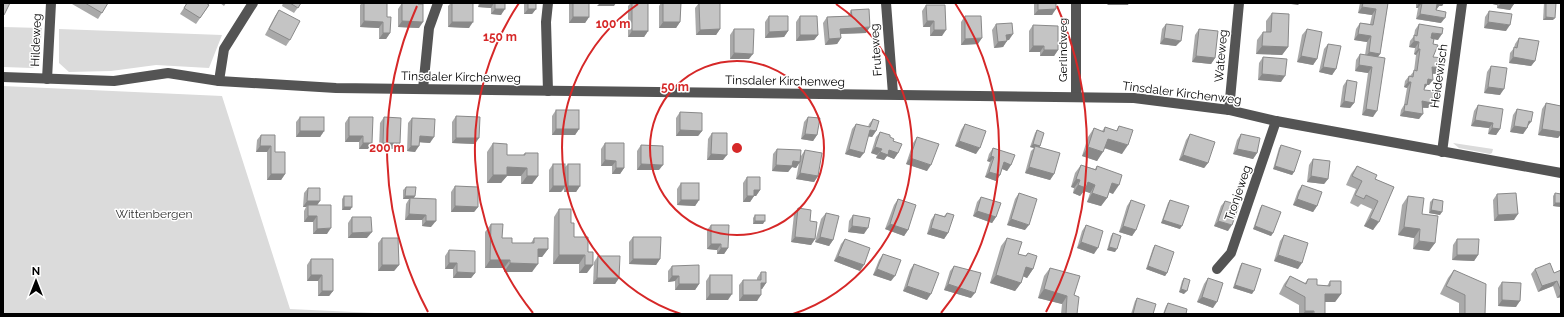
<svg xmlns="http://www.w3.org/2000/svg" width="1564" height="317" viewBox="0 0 1564 317" font-family="Raleway,sans-serif">
	<style>
		.green { fill: #dbdbdb }
		.lines { fill: none; stroke-linecap: round; stroke-linejoin: round }
		.minor { stroke: #545454; stroke-width: 10 }
		.wall { fill: #a9a9a9 }
		.shaded-wall { fill: #898989 }
		.building { fill: #c4c4c4; stroke: #898989 }
		.ring { fill: none; stroke: #d62828; stroke-width: 2 }
		.labels { text-anchor: middle; dominant-baseline: central; stroke-width: 3; stroke-linejoin: round; paint-order: stroke }
		.street-label { font-size: 12px; fill: #000; stroke: #fff }
		.park-label { font-size: 12px; fill: #323232; stroke: #fff }
		.centre { fill: #d62828; stroke: #fff; stroke-width: 2 }
		.ring-label { font-size: 12px; text-anchor: middle; font-weight: bold; fill: #d62828; stroke: #fff; stroke-width: 3; stroke-linejoin: round; paint-order: stroke }
	</style>
	<rect width="100%" height="100%" fill="#fff"/>
	<g class="green">
		<path d="M 3,27 L 42,28 L 39,61 L 37,66 L 32,68 L 3,67 Z"/>
		<path d="M 59,29 L 222,35 L 209,68 L 156,65 L 111,71 L 69,72 L 59,63 Z"/>
		<path d="M 3,86 L 222,96 L 290,309 L 396,314 L 3,314 Z"/>
		<path d="M 1453,143 L 1493,149 L 1492,153 L 1490,154 L 1459,148 Z"/>
	</g>
	<g class="lines">
		<g class="minor">
			<path d="M 548,3 L 546,22 L 548,91"/>
			<path d="M 886,3 L 893,94"/>
			<path d="M 1076,3 L 1076,96"/>
			<path d="M 3,77 L 114,81 L 168,73 L 219,81 L 336,88 L 1134,98 L 1229,110 L 1276,121 L 1561,173"/>
			<path d="M 47,79 L 51,3"/>
			<path d="M 219,81 L 224,49 L 253,3"/>
			<path d="M 423,89 L 429,28 L 438,3"/>
			<path d="M 1229,110 L 1239,3"/>
			<path d="M 1442,152 L 1462,3"/>
			<path d="M 1217,269 L 1231,253 L 1276,121"/>
		</g>
	</g>
	<g class="wall">
		<path d="M 72,3 L 108,3 L 98,19 L 72,4 Z"/>
		<path d="M 187,3 L 209,5 L 196,24 L 180,14 Z"/>
		<path d="M 220,3 L 226,3 L 224,6 Z"/>
		<path d="M 283,3 L 301,3 L 294,13 L 282,6 Z"/>
		<path d="M 362,3 L 387,3 L 387,17 L 390,33 L 386,39 L 379,39 L 379,28 L 360,27 L 360,5 Z"/>
		<path d="M 402,3 L 418,3 L 419,28 L 398,27 L 398,9 Z"/>
		<path d="M 451,3 L 473,3 L 469,28 L 448,27 L 448,6 Z"/>
		<path d="M 479,3 L 505,3 L 501,15 L 491,14 L 491,8 L 478,7 Z"/>
		<path d="M 524,3 L 536,3 L 536,9 L 532,14 L 524,14 Z"/>
		<path d="M 569,3 L 589,3 L 589,17 L 585,23 L 569,23 Z"/>
		<path d="M 631,3 L 648,3 L 648,31 L 644,37 L 628,37 L 628,6 Z"/>
		<path d="M 661,3 L 681,3 L 680,22 L 676,28 L 659,28 L 659,6 Z"/>
		<path d="M 699,3 L 720,3 L 720,29 L 716,35 L 696,35 L 695,8 Z"/>
		<path d="M 1034,3 L 1056,3 L 1052,15 L 1034,15 Z"/>
		<path d="M 1360,3 L 1388,3 L 1380,54 L 1378,57 L 1373,117 L 1362,115 L 1368,73 L 1355,71 L 1356,60 L 1360,54 L 1365,55 L 1367,42 L 1354,40 L 1356,29 L 1360,23 L 1370,24 L 1372,15 L 1358,13 Z"/>
		<path d="M 1416,3 L 1444,3 L 1442,6 L 1439,6 L 1436,10 L 1441,23 L 1416,19 L 1418,8 L 1416,8 Z"/>
		<path d="M 1488,3 L 1514,3 L 1510,10 L 1497,8 L 1497,5 Z"/>
		<path d="M 1544,3 L 1556,3 L 1553,20 L 1543,20 Z"/>
		<path d="M 926,5 L 942,36 L 930,36 L 930,27 L 923,27 L 922,11 Z"/>
		<path d="M 279,10 L 290,40 L 286,46 L 265,35 L 275,16 Z"/>
		<path d="M 851,10 L 866,33 L 840,34 L 841,38 L 837,44 L 825,45 L 823,23 L 827,17 L 848,16 Z"/>
		<path d="M 1489,11 L 1506,31 L 1484,28 L 1485,17 Z"/>
		<path d="M 1272,13 L 1288,47 L 1282,55 L 1256,54 L 1257,40 L 1263,32 L 1266,32 L 1266,21 Z"/>
		<path d="M 769,16 L 788,31 L 784,37 L 765,38 L 765,22 Z"/>
		<path d="M 800,16 L 818,35 L 814,40 L 796,41 L 796,22 Z"/>
		<path d="M 965,16 L 978,44 L 961,45 L 961,22 Z"/>
		<path d="M 996,24 L 1009,40 L 1007,40 L 1003,47 L 994,48 L 992,30 Z"/>
		<path d="M 1166,24 L 1176,46 L 1160,44 L 1162,29 Z"/>
		<path d="M 1419,24 L 1438,40 L 1434,39 L 1433,44 L 1433,57 L 1441,68 L 1437,74 L 1432,74 L 1429,85 L 1427,85 L 1424,89 L 1424,90 L 1432,103 L 1428,108 L 1423,108 L 1419,119 L 1400,116 L 1401,110 L 1404,105 L 1407,88 L 1404,87 L 1405,81 L 1409,76 L 1410,76 L 1414,71 L 1416,55 L 1414,54 L 1415,48 L 1409,47 L 1410,41 L 1414,36 L 1415,30 Z"/>
		<path d="M 1033,25 L 1058,50 L 1054,56 L 1040,56 L 1040,52 L 1029,52 L 1029,31 Z"/>
		<path d="M 734,29 L 749,59 L 730,59 L 730,35 Z"/>
		<path d="M 1199,29 L 1215,58 L 1211,64 L 1192,62 L 1195,35 Z"/>
		<path d="M 1307,29 L 1317,59 L 1313,65 L 1297,62 L 1302,35 Z"/>
		<path d="M 1519,38 L 1535,61 L 1531,66 L 1509,63 L 1510,53 L 1514,48 L 1515,44 Z"/>
		<path d="M 1328,44 L 1336,69 L 1332,75 L 1319,72 L 1324,49 Z"/>
		<path d="M 1263,57 L 1281,82 L 1258,80 L 1259,63 Z"/>
		<path d="M 1491,66 L 1500,95 L 1484,93 L 1487,72 Z"/>
		<path d="M 1347,80 L 1354,103 L 1350,108 L 1340,107 L 1343,86 Z"/>
		<path d="M 1546,103 L 1561,106 L 1561,134 L 1558,138 L 1538,135 L 1542,109 Z"/>
		<path d="M 1478,105 L 1500,129 L 1496,135 L 1488,134 L 1489,128 L 1471,126 L 1474,111 Z"/>
		<path d="M 1517,109 L 1528,127 L 1523,134 L 1510,132 L 1513,115 Z"/>
		<path d="M 556,110 L 579,129 L 575,135 L 552,135 L 552,116 Z"/>
		<path d="M 680,112 L 702,131 L 698,136 L 676,136 L 676,118 Z"/>
		<path d="M 456,116 L 475,144 L 452,143 L 452,122 Z"/>
		<path d="M 300,117 L 324,131 L 320,137 L 296,137 L 296,122 Z"/>
		<path d="M 349,117 L 373,117 L 368,149 L 359,149 L 359,142 L 345,142 L 345,123 Z"/>
		<path d="M 384,117 L 396,149 L 379,148 L 380,123 Z"/>
		<path d="M 808,117 L 817,135 L 813,141 L 801,139 L 804,122 Z"/>
		<path d="M 412,118 L 430,143 L 419,142 L 415,152 L 407,151 L 408,123 Z"/>
		<path d="M 873,119 L 876,131 L 872,137 L 868,136 L 860,158 L 845,154 L 852,129 L 856,124 L 868,127 L 869,124 Z"/>
		<path d="M 965,124 L 976,154 L 955,146 L 961,130 Z"/>
		<path d="M 1119,126 L 1122,154 L 1104,148 L 1097,161 L 1082,156 L 1088,137 L 1094,128 L 1102,131 L 1105,127 L 1116,131 Z"/>
		<path d="M 1037,130 L 1040,146 L 1040,147 L 1054,174 L 1050,180 L 1025,173 L 1031,151 L 1034,148 L 1030,147 L 1035,133 Z"/>
		<path d="M 880,132 L 890,137 L 893,141 L 898,153 L 894,159 L 887,156 L 884,160 L 876,158 L 877,155 L 871,153 L 876,137 Z"/>
		<path d="M 712,133 L 723,160 L 707,160 L 708,139 Z"/>
		<path d="M 1190,134 L 1208,163 L 1204,168 L 1179,160 L 1186,140 Z"/>
		<path d="M 1241,134 L 1257,153 L 1253,159 L 1233,154 L 1237,140 Z"/>
		<path d="M 261,135 L 275,135 L 275,152 L 285,174 L 281,180 L 267,180 L 267,152 L 256,152 L 257,140 Z"/>
		<path d="M 917,137 L 927,171 L 906,164 L 913,143 Z"/>
		<path d="M 493,143 L 507,155 L 523,155 L 525,153 L 538,176 L 532,184 L 521,184 L 521,176 L 507,176 L 501,183 L 487,183 L 487,152 Z"/>
		<path d="M 605,143 L 624,168 L 620,174 L 612,174 L 612,166 L 601,166 L 601,149 Z"/>
		<path d="M 641,145 L 659,170 L 637,170 L 637,151 Z"/>
		<path d="M 1281,145 L 1294,172 L 1292,175 L 1273,169 L 1279,148 Z"/>
		<path d="M 993,148 L 1011,165 L 1007,171 L 1002,169 L 1000,175 L 996,181 L 985,177 L 990,162 L 987,161 L 989,154 Z"/>
		<path d="M 777,149 L 801,156 L 805,150 L 818,176 L 814,182 L 796,179 L 799,163 L 796,168 L 792,167 L 788,172 L 772,171 L 773,154 Z"/>
		<path d="M 1313,159 L 1328,179 L 1324,184 L 1307,182 L 1309,165 Z"/>
		<path d="M 553,164 L 565,167 L 568,164 L 580,186 L 576,192 L 564,192 L 564,189 L 561,192 L 549,192 L 549,170 Z"/>
		<path d="M 1081,165 L 1095,169 L 1097,166 L 1113,194 L 1109,192 L 1107,198 L 1101,206 L 1087,202 L 1090,193 L 1084,191 L 1080,196 L 1073,193 L 1074,188 L 1071,187 L 1075,173 Z"/>
		<path d="M 1357,166 L 1375,179 L 1394,187 L 1373,230 L 1364,226 L 1372,209 L 1361,204 L 1358,207 L 1350,203 L 1356,189 L 1346,185 L 1351,174 Z"/>
		<path d="M 747,177 L 760,190 L 756,196 L 754,196 L 750,202 L 743,202 L 743,183 Z"/>
		<path d="M 681,183 L 699,200 L 695,206 L 677,205 L 677,189 Z"/>
		<path d="M 1302,185 L 1317,206 L 1313,212 L 1293,205 L 1298,191 Z"/>
		<path d="M 455,186 L 478,207 L 474,212 L 451,212 L 451,192 Z"/>
		<path d="M 406,187 L 415,196 L 414,198 L 436,199 L 431,227 L 422,226 L 422,220 L 405,220 L 406,204 L 409,199 L 403,199 L 403,190 Z"/>
		<path d="M 308,188 L 317,205 L 327,234 L 313,234 L 313,222 L 304,222 L 304,211 L 306,207 L 303,207 L 304,193 Z"/>
		<path d="M 1019,193 L 1025,230 L 1007,225 L 1015,199 Z"/>
		<path d="M 1555,193 L 1561,207 L 1553,206 L 1553,196 Z"/>
		<path d="M 1497,194 L 1514,220 L 1494,221 L 1493,200 Z"/>
		<path d="M 344,196 L 352,207 L 350,210 L 342,210 L 342,199 Z"/>
		<path d="M 1408,196 L 1422,214 L 1435,243 L 1429,251 L 1413,249 L 1414,238 L 1398,235 L 1402,205 Z"/>
		<path d="M 981,197 L 996,217 L 992,223 L 973,216 L 977,202 Z"/>
		<path d="M 898,199 L 908,230 L 904,236 L 885,229 L 894,205 Z"/>
		<path d="M 1433,199 L 1440,215 L 1429,213 L 1430,202 Z"/>
		<path d="M 1131,200 L 1136,230 L 1132,236 L 1119,232 L 1127,206 Z"/>
		<path d="M 1170,200 L 1180,229 L 1161,223 L 1168,203 Z"/>
		<path d="M 1225,201 L 1228,231 L 1214,226 L 1221,206 Z"/>
		<path d="M 1262,205 L 1273,233 L 1271,236 L 1253,229 L 1260,208 Z"/>
		<path d="M 798,208 L 815,239 L 811,245 L 791,242 L 794,214 Z"/>
		<path d="M 559,209 L 571,223 L 574,237 L 588,237 L 587,273 L 579,273 L 579,264 L 553,264 L 554,217 Z"/>
		<path d="M 826,213 L 833,240 L 829,246 L 815,242 L 821,219 Z"/>
		<path d="M 947,213 L 948,233 L 944,239 L 927,234 L 931,220 L 935,214 L 944,216 Z"/>
		<path d="M 755,215 L 763,224 L 753,224 L 753,218 Z"/>
		<path d="M 853,215 L 864,234 L 848,232 L 849,221 Z"/>
		<path d="M 352,217 L 367,238 L 348,238 L 348,223 Z"/>
		<path d="M 491,224 L 502,238 L 512,243 L 531,243 L 534,238 L 548,249 L 542,257 L 538,257 L 532,272 L 504,272 L 504,268 L 485,268 L 485,232 Z"/>
		<path d="M 711,225 L 728,248 L 724,254 L 717,254 L 717,250 L 707,249 L 707,230 Z"/>
		<path d="M 1086,225 L 1094,254 L 1077,248 L 1082,231 Z"/>
		<path d="M 1113,233 L 1115,252 L 1107,250 L 1111,236 Z"/>
		<path d="M 1284,235 L 1298,269 L 1274,261 L 1280,241 Z"/>
		<path d="M 633,237 L 660,259 L 656,265 L 629,264 L 629,242 Z"/>
		<path d="M 382,238 L 399,265 L 394,271 L 378,271 L 378,243 Z"/>
		<path d="M 1007,238 L 1018,254 L 1025,256 L 1028,253 L 1033,269 L 1027,278 L 1023,276 L 1021,283 L 1015,291 L 990,283 L 1001,246 Z"/>
		<path d="M 845,239 L 860,271 L 834,261 L 841,244 Z"/>
		<path d="M 1457,239 L 1478,255 L 1474,261 L 1452,260 L 1453,245 Z"/>
		<path d="M 1155,245 L 1167,273 L 1165,276 L 1146,269 L 1153,248 Z"/>
		<path d="M 449,250 L 475,273 L 471,278 L 453,278 L 453,269 L 445,269 L 445,256 Z"/>
		<path d="M 883,254 L 891,281 L 873,275 L 879,260 Z"/>
		<path d="M 598,256 L 619,278 L 615,284 L 593,284 L 594,262 Z"/>
		<path d="M 311,259 L 333,291 L 329,296 L 318,296 L 318,281 L 307,281 L 307,265 Z"/>
		<path d="M 1242,263 L 1252,294 L 1233,288 L 1240,266 Z"/>
		<path d="M 914,264 L 927,300 L 903,291 L 910,270 Z"/>
		<path d="M 672,266 L 699,284 L 695,290 L 675,290 L 675,281 L 668,282 L 668,271 Z"/>
		<path d="M 954,266 L 971,298 L 944,290 L 950,271 Z"/>
		<path d="M 1050,268 L 1074,295 L 1077,314 L 1061,314 L 1062,304 L 1038,298 L 1044,276 Z"/>
		<path d="M 1535,269 L 1554,273 L 1561,270 L 1561,297 L 1557,298 L 1553,286 L 1538,292 L 1531,274 Z"/>
		<path d="M 1454,270 L 1485,314 L 1459,314 L 1459,303 L 1440,294 L 1448,278 Z"/>
		<path d="M 761,272 L 766,283 L 762,289 L 761,289 L 757,301 L 739,301 L 739,285 L 743,280 L 757,280 L 757,278 Z"/>
		<path d="M 710,275 L 728,300 L 706,300 L 706,281 Z"/>
		<path d="M 1290,276 L 1305,283 L 1308,279 L 1317,285 L 1327,286 L 1330,281 L 1341,294 L 1335,302 L 1325,302 L 1325,314 L 1299,314 L 1299,305 L 1279,294 L 1284,284 Z"/>
		<path d="M 1184,278 L 1184,294 L 1179,292 L 1182,281 Z"/>
		<path d="M 1208,278 L 1213,308 L 1197,302 L 1204,284 Z"/>
		<path d="M 1502,282 L 1516,307 L 1498,306 L 1498,288 Z"/>
		<path d="M 1137,298 L 1153,314 L 1131,314 L 1135,301 Z"/>
		<path d="M 1168,303 L 1186,314 L 1163,314 L 1166,306 Z"/>
	</g>
	<g class="shaded-wall">
		<path d="M 481,3 L 494,3 L 491,8 L 478,7 Z"/>
		<path d="M 600,3 L 616,3 L 614,6 L 597,6 Z"/>
		<path d="M 1109,3 L 1129,3 L 1128,5 L 1107,5 Z"/>
		<path d="M 1284,3 L 1300,3 L 1298,5 Z"/>
		<path d="M 1419,3 L 1422,3 L 1418,8 L 1416,8 Z"/>
		<path d="M 1438,3 L 1444,3 L 1442,6 L 1439,6 L 1436,10 L 1433,10 Z"/>
		<path d="M 1488,3 L 1499,3 L 1497,5 Z"/>
		<path d="M 1501,3 L 1505,3 L 1514,4 L 1510,10 L 1497,8 Z"/>
		<path d="M 1362,7 L 1376,9 L 1372,15 L 1358,13 Z"/>
		<path d="M 495,9 L 505,9 L 501,15 L 491,14 Z"/>
		<path d="M 528,9 L 536,9 L 532,14 L 524,14 Z"/>
		<path d="M 1056,9 L 1052,15 L 1034,15 L 1038,10 Z"/>
		<path d="M 1420,14 L 1445,18 L 1441,23 L 1416,19 Z"/>
		<path d="M 573,17 L 589,17 L 585,23 L 569,23 Z"/>
		<path d="M 1546,17 L 1555,18 L 1553,20 L 1543,20 Z"/>
		<path d="M 364,21 L 383,22 L 379,28 L 360,27 Z"/>
		<path d="M 402,21 L 423,22 L 419,28 L 398,27 Z"/>
		<path d="M 927,21 L 934,21 L 930,27 L 923,27 Z"/>
		<path d="M 452,22 L 473,22 L 469,28 L 448,27 Z"/>
		<path d="M 663,22 L 680,22 L 676,28 L 659,28 Z"/>
		<path d="M 1488,22 L 1510,25 L 1506,31 L 1484,28 Z"/>
		<path d="M 870,27 L 866,33 L 836,34 L 840,29 Z"/>
		<path d="M 720,29 L 716,35 L 696,35 L 700,30 Z"/>
		<path d="M 934,30 L 946,30 L 942,36 L 930,36 Z"/>
		<path d="M 632,31 L 648,31 L 644,37 L 628,37 Z"/>
		<path d="M 788,31 L 784,37 L 765,38 L 769,32 Z"/>
		<path d="M 383,33 L 390,33 L 386,39 L 379,39 Z"/>
		<path d="M 1432,33 L 1442,34 L 1438,40 L 1428,38 Z"/>
		<path d="M 1013,34 L 1009,40 L 1002,41 L 1006,35 Z"/>
		<path d="M 1358,34 L 1371,36 L 1367,42 L 1354,40 Z"/>
		<path d="M 800,35 L 818,35 L 814,40 L 796,41 Z"/>
		<path d="M 841,38 L 837,44 L 825,45 L 829,39 Z"/>
		<path d="M 982,38 L 978,44 L 961,45 L 965,39 Z"/>
		<path d="M 1164,38 L 1181,41 L 1176,46 L 1160,44 Z"/>
		<path d="M 1007,41 L 1003,47 L 994,48 L 998,42 Z"/>
		<path d="M 1414,41 L 1419,42 L 1415,48 L 1409,47 Z"/>
		<path d="M 1033,46 L 1044,46 L 1040,52 L 1029,52 Z"/>
		<path d="M 1262,46 L 1288,47 L 1282,55 L 1256,54 Z"/>
		<path d="M 1418,49 L 1420,49 L 1416,55 L 1414,54 Z"/>
		<path d="M 1044,50 L 1058,50 L 1054,56 L 1040,56 Z"/>
		<path d="M 1369,52 L 1380,54 L 1376,59 L 1365,58 Z"/>
		<path d="M 734,53 L 753,54 L 749,59 L 730,59 Z"/>
		<path d="M 1196,56 L 1215,58 L 1211,64 L 1192,62 Z"/>
		<path d="M 1301,56 L 1317,59 L 1313,65 L 1297,62 Z"/>
		<path d="M 1513,57 L 1535,61 L 1531,66 L 1509,63 Z"/>
		<path d="M 1359,65 L 1372,67 L 1368,73 L 1355,71 Z"/>
		<path d="M 1323,67 L 1336,69 L 1332,75 L 1319,72 Z"/>
		<path d="M 1432,67 L 1441,68 L 1437,74 L 1428,73 Z"/>
		<path d="M 1262,74 L 1285,76 L 1281,82 L 1258,80 Z"/>
		<path d="M 1428,79 L 1433,80 L 1429,85 L 1427,85 L 1423,91 L 1421,90 Z"/>
		<path d="M 1408,82 L 1411,82 L 1407,88 L 1404,87 Z"/>
		<path d="M 1488,87 L 1504,89 L 1500,95 L 1484,93 Z"/>
		<path d="M 1344,101 L 1354,103 L 1350,108 L 1340,107 Z"/>
		<path d="M 1422,101 L 1432,103 L 1428,108 L 1418,107 Z"/>
		<path d="M 1366,109 L 1377,111 L 1373,117 L 1362,115 Z"/>
		<path d="M 1404,111 L 1423,114 L 1419,119 L 1400,116 Z"/>
		<path d="M 1475,120 L 1493,123 L 1489,128 L 1471,126 Z"/>
		<path d="M 1529,121 L 1531,122 L 1527,127 Z"/>
		<path d="M 1514,126 L 1527,128 L 1523,134 L 1510,132 Z"/>
		<path d="M 1492,128 L 1500,129 L 1496,135 L 1488,134 Z"/>
		<path d="M 556,129 L 579,129 L 575,135 L 552,135 Z"/>
		<path d="M 1542,129 L 1561,132 L 1561,134 L 1558,138 L 1538,135 Z"/>
		<path d="M 680,130 L 702,131 L 698,136 L 676,136 Z"/>
		<path d="M 870,130 L 876,131 L 872,137 L 866,136 Z"/>
		<path d="M 300,131 L 324,131 L 320,137 L 296,137 Z"/>
		<path d="M 805,134 L 817,135 L 813,141 L 801,139 Z"/>
		<path d="M 349,136 L 363,136 L 359,142 L 345,142 Z"/>
		<path d="M 420,136 L 434,137 L 430,143 L 416,142 Z"/>
		<path d="M 456,138 L 479,138 L 475,144 L 452,143 Z"/>
		<path d="M 1108,139 L 1128,145 L 1122,154 L 1102,147 Z"/>
		<path d="M 959,141 L 980,148 L 976,154 L 955,146 Z"/>
		<path d="M 363,143 L 372,143 L 368,149 L 359,149 Z"/>
		<path d="M 383,143 L 400,143 L 396,149 L 379,148 Z"/>
		<path d="M 1033,144 L 1040,146 L 1038,149 L 1035,146 L 1034,148 L 1030,147 Z"/>
		<path d="M 260,146 L 271,146 L 267,152 L 256,152 Z"/>
		<path d="M 411,146 L 419,146 L 415,152 L 407,151 Z"/>
		<path d="M 875,147 L 882,149 L 877,155 L 871,153 Z"/>
		<path d="M 1088,147 L 1103,152 L 1097,161 L 1082,156 Z"/>
		<path d="M 849,149 L 864,153 L 860,158 L 845,154 Z"/>
		<path d="M 1237,149 L 1257,153 L 1253,159 L 1233,154 Z"/>
		<path d="M 889,150 L 898,153 L 894,159 L 887,156 L 884,160 L 876,158 L 880,152 Z"/>
		<path d="M 711,154 L 727,155 L 723,160 L 707,160 Z"/>
		<path d="M 1183,155 L 1208,163 L 1204,168 L 1179,160 Z"/>
		<path d="M 991,156 L 994,157 L 990,162 L 987,161 Z"/>
		<path d="M 910,158 L 931,165 L 927,171 L 906,164 Z"/>
		<path d="M 605,160 L 616,161 L 612,166 L 601,166 Z"/>
		<path d="M 793,161 L 800,162 L 796,168 L 792,167 L 788,172 L 772,171 L 776,165 Z"/>
		<path d="M 1004,162 L 1011,165 L 1007,171 L 1000,168 Z"/>
		<path d="M 641,164 L 663,165 L 659,170 L 637,170 Z"/>
		<path d="M 1275,166 L 1294,172 L 1292,175 L 1273,169 Z"/>
		<path d="M 507,167 L 527,168 L 521,176 L 507,176 L 501,183 L 487,183 L 493,175 Z"/>
		<path d="M 1029,167 L 1054,174 L 1050,180 L 1025,173 Z"/>
		<path d="M 616,168 L 624,168 L 620,174 L 612,174 Z"/>
		<path d="M 989,172 L 1000,175 L 996,181 L 985,177 Z"/>
		<path d="M 800,173 L 818,176 L 814,182 L 796,179 Z"/>
		<path d="M 271,174 L 285,174 L 281,180 L 267,180 Z"/>
		<path d="M 527,176 L 538,176 L 532,184 L 521,184 Z"/>
		<path d="M 1311,176 L 1328,179 L 1324,184 L 1307,182 Z"/>
		<path d="M 1076,179 L 1080,180 L 1074,188 L 1071,187 Z"/>
		<path d="M 1088,182 L 1095,185 L 1090,193 L 1084,191 L 1080,196 L 1073,193 L 1078,185 Z"/>
		<path d="M 1112,183 L 1119,185 L 1113,194 L 1106,191 Z"/>
		<path d="M 553,186 L 565,186 L 561,192 L 549,192 Z"/>
		<path d="M 568,186 L 580,186 L 576,192 L 564,192 Z"/>
		<path d="M 754,190 L 760,190 L 756,196 L 754,196 L 750,202 L 743,202 L 747,196 Z"/>
		<path d="M 1092,193 L 1107,198 L 1101,206 L 1087,202 Z"/>
		<path d="M 405,196 L 415,196 L 413,199 L 410,198 L 409,199 L 403,199 Z"/>
		<path d="M 1297,199 L 1317,206 L 1313,212 L 1293,205 Z"/>
		<path d="M 681,200 L 699,200 L 695,206 L 677,205 Z"/>
		<path d="M 307,201 L 320,201 L 316,207 L 308,205 L 306,207 L 303,207 Z"/>
		<path d="M 1555,203 L 1561,203 L 1561,207 L 1553,206 Z"/>
		<path d="M 455,206 L 478,207 L 474,212 L 451,212 Z"/>
		<path d="M 344,207 L 352,207 L 350,210 L 342,210 Z"/>
		<path d="M 1431,210 L 1442,212 L 1440,215 L 1429,213 Z"/>
		<path d="M 977,211 L 996,217 L 992,223 L 973,216 Z"/>
		<path d="M 409,214 L 426,215 L 422,220 L 405,220 Z"/>
		<path d="M 1518,214 L 1514,220 L 1494,221 L 1498,215 Z"/>
		<path d="M 308,216 L 317,216 L 313,222 L 304,222 Z"/>
		<path d="M 1370,218 L 1379,222 L 1373,230 L 1364,226 Z"/>
		<path d="M 1011,219 L 1029,225 L 1025,230 L 1007,225 Z"/>
		<path d="M 1163,220 L 1182,226 L 1180,229 L 1161,223 Z"/>
		<path d="M 426,221 L 436,221 L 431,227 L 422,226 Z"/>
		<path d="M 755,221 L 765,221 L 763,224 L 753,224 Z"/>
		<path d="M 1218,221 L 1232,225 L 1228,231 L 1214,226 Z"/>
		<path d="M 890,224 L 908,230 L 904,236 L 885,229 Z"/>
		<path d="M 852,226 L 868,228 L 864,234 L 848,232 Z"/>
		<path d="M 1123,226 L 1136,230 L 1132,236 L 1119,232 Z"/>
		<path d="M 1255,226 L 1273,233 L 1271,236 L 1253,229 Z"/>
		<path d="M 1404,227 L 1420,229 L 1414,238 L 1398,235 Z"/>
		<path d="M 331,228 L 327,234 L 313,234 L 317,229 Z"/>
		<path d="M 931,228 L 948,233 L 944,239 L 927,234 Z"/>
		<path d="M 372,232 L 367,238 L 348,238 L 352,233 Z"/>
		<path d="M 795,237 L 815,239 L 811,245 L 791,242 Z"/>
		<path d="M 820,237 L 833,240 L 829,246 L 815,242 Z"/>
		<path d="M 1419,241 L 1435,243 L 1429,251 L 1413,249 Z"/>
		<path d="M 1081,242 L 1098,248 L 1094,254 L 1077,248 Z"/>
		<path d="M 711,244 L 721,244 L 717,250 L 707,249 Z"/>
		<path d="M 1109,247 L 1117,249 L 1115,252 L 1107,250 Z"/>
		<path d="M 721,248 L 728,248 L 724,254 L 717,254 Z"/>
		<path d="M 538,249 L 548,249 L 542,257 L 532,257 Z"/>
		<path d="M 559,255 L 585,255 L 579,264 L 553,264 Z"/>
		<path d="M 1278,255 L 1302,263 L 1298,269 L 1274,261 Z"/>
		<path d="M 1457,255 L 1478,255 L 1474,261 L 1452,260 Z"/>
		<path d="M 838,256 L 864,265 L 860,271 L 834,261 Z"/>
		<path d="M 633,259 L 660,259 L 656,265 L 629,264 Z"/>
		<path d="M 490,260 L 510,260 L 504,268 L 485,268 Z"/>
		<path d="M 449,263 L 457,263 L 453,269 L 445,269 Z"/>
		<path d="M 510,263 L 538,264 L 532,272 L 504,272 Z"/>
		<path d="M 382,265 L 399,265 L 394,271 L 378,271 Z"/>
		<path d="M 585,265 L 593,265 L 587,273 L 579,273 Z"/>
		<path d="M 1148,266 L 1167,273 L 1165,276 L 1146,269 Z"/>
		<path d="M 1026,267 L 1033,269 L 1027,278 L 1020,275 Z"/>
		<path d="M 877,269 L 895,276 L 891,281 L 873,275 Z"/>
		<path d="M 457,272 L 475,273 L 471,278 L 453,278 Z"/>
		<path d="M 311,275 L 322,275 L 318,281 L 307,281 Z"/>
		<path d="M 996,275 L 1021,283 L 1015,291 L 990,283 Z"/>
		<path d="M 672,276 L 679,276 L 675,281 L 668,282 Z"/>
		<path d="M 597,278 L 619,278 L 615,284 L 593,284 Z"/>
		<path d="M 1557,281 L 1553,286 L 1538,292 L 1542,286 Z"/>
		<path d="M 761,283 L 766,283 L 762,289 L 757,289 Z"/>
		<path d="M 679,284 L 699,284 L 695,290 L 675,290 Z"/>
		<path d="M 948,284 L 975,293 L 971,298 L 944,290 Z"/>
		<path d="M 1235,285 L 1254,291 L 1252,294 L 1233,288 Z"/>
		<path d="M 907,286 L 931,294 L 927,300 L 903,291 Z"/>
		<path d="M 1044,289 L 1067,296 L 1062,304 L 1038,298 Z"/>
		<path d="M 1181,289 L 1187,291 L 1184,294 L 1179,292 Z"/>
		<path d="M 322,291 L 333,291 L 329,296 L 318,296 Z"/>
		<path d="M 1561,293 L 1561,297 L 1557,298 Z"/>
		<path d="M 710,294 L 732,294 L 728,300 L 706,300 Z"/>
		<path d="M 1325,294 L 1341,294 L 1335,302 L 1320,302 Z"/>
		<path d="M 743,295 L 761,295 L 757,301 L 739,301 Z"/>
		<path d="M 1202,297 L 1217,302 L 1213,308 L 1197,302 Z"/>
		<path d="M 1502,300 L 1520,301 L 1516,307 L 1498,306 Z"/>
		<path d="M 1305,311 L 1314,311 L 1312,314 L 1303,314 Z"/>
	</g>
	<g class="building">
		<path d="M 3,3 L 10,3 L 4,15 L 3,15 Z"/>
		<path d="M 85,3 L 108,3 L 102,13 Z"/>
		<path d="M 187,3 L 206,3 L 209,5 L 200,18 L 184,8 Z"/>
		<path d="M 290,3 L 301,3 L 298,8 Z"/>
		<path d="M 364,3 L 387,3 L 387,17 L 391,17 L 390,33 L 383,33 L 383,22 L 364,21 Z"/>
		<path d="M 402,3 L 418,3 L 418,4 L 423,4 L 423,22 L 402,21 Z"/>
		<rect x="452" y="3" width="21" height="19"/>
		<rect x="495" y="3" width="10" height="6"/>
		<rect x="528" y="3" width="8" height="6"/>
		<rect x="573" y="3" width="16" height="14"/>
		<rect x="632" y="3" width="16" height="28"/>
		<path d="M 663,3 L 681,3 L 680,22 L 663,22 Z"/>
		<path d="M 699,3 L 720,3 L 720,29 L 700,30 Z"/>
		<path d="M 1038,3 L 1056,3 L 1056,9 L 1038,10 Z"/>
		<path d="M 1363,3 L 1388,3 L 1380,54 L 1369,52 L 1371,36 L 1358,34 L 1360,23 L 1373,25 L 1376,9 L 1362,7 Z"/>
		<path d="M 1422,3 L 1440,3 L 1440,5 L 1437,4 L 1436,10 L 1446,12 L 1445,18 L 1420,14 Z"/>
		<path d="M 1505,3 L 1514,3 L 1514,4 Z"/>
		<path d="M 1546,3 L 1556,3 L 1555,18 L 1546,17 Z"/>
		<path d="M 926,5 L 945,5 L 946,30 L 934,30 L 934,21 L 927,21 Z"/>
		<path d="M 869,9 L 870,27 L 840,29 L 841,38 L 829,39 L 827,17 L 852,16 L 851,10 Z"/>
		<path d="M 279,10 L 300,21 L 290,40 L 269,29 Z"/>
		<path d="M 1489,11 L 1512,14 L 1510,25 L 1488,22 Z"/>
		<path d="M 1272,13 L 1289,14 L 1288,47 L 1262,46 L 1263,32 L 1271,32 Z"/>
		<path d="M 769,16 L 788,16 L 788,31 L 769,32 Z"/>
		<path d="M 800,16 L 817,16 L 818,35 L 800,35 Z"/>
		<path d="M 965,16 L 981,16 L 982,38 L 965,39 Z"/>
		<path d="M 1012,23 L 1013,34 L 1006,35 L 1007,41 L 998,42 L 996,24 Z"/>
		<path d="M 1166,24 L 1183,26 L 1181,41 L 1164,38 Z"/>
		<path d="M 1419,24 L 1443,28 L 1442,34 L 1432,33 L 1431,38 L 1434,39 L 1433,44 L 1438,45 L 1433,57 L 1443,58 L 1441,68 L 1432,67 L 1433,80 L 1428,79 L 1427,85 L 1425,84 L 1424,90 L 1434,91 L 1432,103 L 1422,101 L 1423,114 L 1404,111 L 1405,104 L 1407,105 L 1411,82 L 1408,82 L 1409,76 L 1413,77 L 1414,70 L 1417,71 L 1420,49 L 1418,49 L 1419,42 L 1414,41 L 1414,35 L 1417,36 Z"/>
		<path d="M 1033,25 L 1058,26 L 1058,50 L 1044,50 L 1044,46 L 1033,46 Z"/>
		<path d="M 734,29 L 754,29 L 753,54 L 734,53 Z"/>
		<path d="M 1199,29 L 1218,31 L 1215,58 L 1196,56 Z"/>
		<path d="M 1307,29 L 1322,32 L 1317,59 L 1301,56 Z"/>
		<path d="M 1519,38 L 1539,41 L 1535,61 L 1513,57 L 1514,47 L 1517,48 Z"/>
		<path d="M 1328,44 L 1341,46 L 1336,69 L 1323,67 Z"/>
		<path d="M 1360,54 L 1385,58 L 1377,111 L 1366,109 L 1372,67 L 1359,65 Z"/>
		<path d="M 1263,57 L 1287,59 L 1285,76 L 1262,74 Z"/>
		<path d="M 1491,66 L 1507,68 L 1504,89 L 1488,87 Z"/>
		<path d="M 1347,80 L 1357,82 L 1354,103 L 1344,101 Z"/>
		<path d="M 1546,103 L 1561,106 L 1561,132 L 1542,129 Z"/>
		<path d="M 1478,105 L 1503,109 L 1500,129 L 1492,128 L 1493,123 L 1475,120 Z"/>
		<path d="M 1517,109 L 1533,112 L 1531,122 L 1529,121 L 1527,128 L 1514,126 Z"/>
		<rect x="556" y="110" width="23" height="19"/>
		<path d="M 680,112 L 702,113 L 702,131 L 680,130 Z"/>
		<path d="M 456,116 L 480,117 L 479,138 L 456,138 Z"/>
		<rect x="300" y="117" width="24" height="14"/>
		<path d="M 349,117 L 373,117 L 372,143 L 363,143 L 363,136 L 349,136 Z"/>
		<path d="M 384,117 L 401,118 L 400,143 L 383,143 Z"/>
		<path d="M 808,117 L 820,118 L 817,135 L 805,134 Z"/>
		<path d="M 412,118 L 435,119 L 434,137 L 420,136 L 419,146 L 411,146 Z"/>
		<path d="M 873,119 L 879,121 L 876,131 L 870,130 L 864,153 L 849,149 L 856,124 L 870,127 Z"/>
		<path d="M 965,124 L 986,131 L 980,148 L 959,141 Z"/>
		<path d="M 1119,126 L 1133,130 L 1128,145 L 1108,139 L 1103,152 L 1088,147 L 1094,128 L 1104,132 L 1105,127 L 1117,131 Z"/>
		<path d="M 1037,130 L 1044,133 L 1040,146 L 1033,144 Z"/>
		<path d="M 880,132 L 890,135 L 890,137 L 894,139 L 893,141 L 902,144 L 898,153 L 889,150 L 888,155 L 880,152 L 882,149 L 875,147 Z"/>
		<path d="M 712,133 L 727,133 L 727,155 L 711,154 Z"/>
		<path d="M 1190,134 L 1215,142 L 1208,163 L 1183,155 Z"/>
		<path d="M 1241,134 L 1260,138 L 1257,153 L 1237,149 Z"/>
		<path d="M 261,135 L 275,135 L 275,152 L 285,152 L 285,174 L 271,174 L 271,146 L 260,146 Z"/>
		<path d="M 917,137 L 939,144 L 931,165 L 910,158 Z"/>
		<path d="M 493,143 L 507,144 L 507,155 L 525,155 L 525,153 L 538,153 L 538,176 L 527,176 L 527,168 L 507,167 L 507,175 L 493,175 Z"/>
		<path d="M 605,143 L 624,143 L 624,168 L 616,168 L 616,161 L 605,160 Z"/>
		<path d="M 641,145 L 663,146 L 663,165 L 641,164 Z"/>
		<path d="M 1281,145 L 1301,151 L 1294,172 L 1275,166 Z"/>
		<path d="M 1035,146 L 1060,153 L 1054,174 L 1029,167 Z"/>
		<path d="M 993,148 L 1015,155 L 1011,165 L 1004,162 L 1000,175 L 989,172 L 994,157 L 991,156 Z"/>
		<path d="M 777,149 L 801,150 L 800,162 L 793,161 L 792,166 L 776,165 Z"/>
		<path d="M 805,150 L 822,153 L 818,176 L 800,173 Z"/>
		<path d="M 1313,159 L 1330,161 L 1328,179 L 1311,176 Z"/>
		<rect x="553" y="164" width="12" height="22"/>
		<rect x="568" y="164" width="12" height="22"/>
		<path d="M 1081,165 L 1096,170 L 1097,166 L 1122,175 L 1119,185 L 1112,183 L 1107,198 L 1092,193 L 1095,185 L 1088,182 L 1086,188 L 1078,185 L 1080,180 L 1076,179 Z"/>
		<path d="M 1357,166 L 1377,175 L 1375,179 L 1394,187 L 1379,222 L 1370,218 L 1378,201 L 1366,195 L 1364,199 L 1355,195 L 1362,181 L 1352,176 Z"/>
		<path d="M 747,177 L 760,177 L 760,190 L 754,190 L 754,196 L 747,196 Z"/>
		<rect x="681" y="183" width="18" height="17"/>
		<path d="M 1302,185 L 1322,192 L 1317,206 L 1297,199 Z"/>
		<path d="M 455,186 L 478,187 L 478,207 L 455,206 Z"/>
		<path d="M 406,187 L 416,187 L 415,196 L 405,196 Z"/>
		<path d="M 308,188 L 320,188 L 320,201 L 307,201 Z"/>
		<path d="M 1019,193 L 1037,199 L 1029,225 L 1011,219 Z"/>
		<path d="M 1516,193 L 1518,214 L 1498,215 L 1497,194 Z"/>
		<path d="M 1555,193 L 1561,194 L 1561,203 L 1555,203 Z"/>
		<rect x="344" y="196" width="8" height="11"/>
		<path d="M 1408,196 L 1424,198 L 1422,214 L 1438,216 L 1435,243 L 1419,241 L 1420,229 L 1404,227 Z"/>
		<path d="M 981,197 L 1001,203 L 996,217 L 977,211 Z"/>
		<path d="M 410,198 L 436,199 L 436,221 L 426,221 L 426,215 L 409,214 Z"/>
		<path d="M 898,199 L 916,205 L 908,230 L 890,224 Z"/>
		<path d="M 1433,199 L 1443,201 L 1442,212 L 1431,210 Z"/>
		<path d="M 1131,200 L 1145,205 L 1136,230 L 1123,226 Z"/>
		<path d="M 1170,200 L 1189,206 L 1182,226 L 1163,220 Z"/>
		<path d="M 1225,201 L 1239,205 L 1232,225 L 1218,221 Z"/>
		<path d="M 308,205 L 331,205 L 331,228 L 317,229 L 317,216 L 308,216 Z"/>
		<path d="M 1262,205 L 1281,212 L 1273,233 L 1255,226 Z"/>
		<path d="M 798,208 L 811,210 L 810,221 L 817,222 L 815,239 L 795,237 Z"/>
		<path d="M 559,209 L 571,209 L 571,223 L 574,223 L 574,237 L 588,237 L 588,252 L 593,252 L 593,265 L 585,265 L 585,255 L 559,255 Z"/>
		<path d="M 826,213 L 839,216 L 833,240 L 820,237 Z"/>
		<path d="M 947,213 L 954,215 L 948,233 L 931,228 L 935,214 L 945,217 Z"/>
		<rect x="755" y="215" width="10" height="6"/>
		<path d="M 853,215 L 870,218 L 868,228 L 852,226 Z"/>
		<path d="M 352,217 L 371,217 L 372,232 L 352,233 Z"/>
		<path d="M 491,224 L 503,224 L 502,238 L 512,238 L 512,243 L 534,243 L 534,238 L 548,238 L 548,249 L 538,249 L 538,264 L 510,263 L 510,260 L 490,260 Z"/>
		<path d="M 711,225 L 729,225 L 728,248 L 721,248 L 721,244 L 711,244 Z"/>
		<path d="M 1086,225 L 1103,231 L 1098,248 L 1081,242 Z"/>
		<path d="M 1113,233 L 1121,236 L 1117,249 L 1109,247 Z"/>
		<path d="M 1284,235 L 1308,243 L 1302,263 L 1278,255 Z"/>
		<path d="M 633,237 L 661,237 L 660,259 L 633,259 Z"/>
		<path d="M 382,238 L 398,238 L 399,265 L 382,265 Z"/>
		<path d="M 1007,238 L 1022,242 L 1018,254 L 1026,256 L 1028,253 L 1037,256 L 1033,269 L 1026,267 L 1021,283 L 996,275 Z"/>
		<path d="M 845,239 L 870,248 L 864,265 L 838,256 Z"/>
		<path d="M 1457,239 L 1479,239 L 1478,255 L 1457,255 Z"/>
		<path d="M 1155,245 L 1174,252 L 1167,273 L 1148,266 Z"/>
		<path d="M 449,250 L 475,251 L 475,273 L 457,272 L 457,263 L 449,263 Z"/>
		<path d="M 883,254 L 901,260 L 895,276 L 877,269 Z"/>
		<path d="M 598,256 L 620,256 L 619,278 L 597,278 Z"/>
		<path d="M 311,259 L 333,259 L 333,291 L 322,291 L 322,275 L 311,275 Z"/>
		<path d="M 1242,263 L 1261,269 L 1254,291 L 1235,285 Z"/>
		<path d="M 1550,263 L 1554,273 L 1561,270 L 1561,291 L 1557,281 L 1542,286 L 1535,269 Z"/>
		<path d="M 914,264 L 939,273 L 931,294 L 907,286 Z"/>
		<path d="M 699,265 L 699,284 L 679,284 L 679,276 L 672,276 L 672,266 Z"/>
		<path d="M 954,266 L 981,273 L 975,293 L 948,284 Z"/>
		<path d="M 1050,268 L 1080,276 L 1074,295 L 1079,297 L 1077,314 L 1066,314 L 1067,296 L 1044,289 Z"/>
		<path d="M 1454,270 L 1486,284 L 1485,314 L 1465,314 L 1465,295 L 1446,286 Z"/>
		<path d="M 761,272 L 766,272 L 766,283 L 761,283 L 761,295 L 743,295 L 743,280 L 761,280 Z"/>
		<rect x="710" y="275" width="22" height="19"/>
		<path d="M 1290,276 L 1306,284 L 1308,279 L 1317,279 L 1317,285 L 1330,286 L 1330,281 L 1341,281 L 1341,294 L 1325,294 L 1325,314 L 1314,314 L 1314,311 L 1305,311 L 1305,297 L 1285,286 Z"/>
		<path d="M 1184,278 L 1190,280 L 1187,291 L 1181,289 Z"/>
		<path d="M 1208,278 L 1223,283 L 1217,302 L 1202,297 Z"/>
		<path d="M 1502,282 L 1521,283 L 1520,301 L 1502,300 Z"/>
		<path d="M 1137,298 L 1156,304 L 1153,314 L 1133,314 Z"/>
		<path d="M 1168,303 L 1187,309 L 1186,314 L 1164,314 Z"/>
	</g>
	<g class="ring">
		<circle cx="737" cy="148" r="87"/>
		<path d="M681 314A175 175 0 0 1 638 4M836 4A175 175 0 0 1 793 314"/>
		<path d="M533 313A262 262 0 0 1 519 3M955 3A262 262 0 0 1 941 313"/>
		<path d="M428 312A350 350 0 0 1 417 6M1057 6A350 350 0 0 1 1046 312"/>
	</g>
	<g class="labels">
		<g class="street-label">
			<text transform="translate(36 40) rotate(-88)">Hildeweg</text>
			<text transform="translate(876 50) rotate(-94)">Fruteweg</text>
			<text transform="translate(1063 50) rotate(-90)">Gerlindweg</text>
			<text transform="translate(1221 56) rotate(-85)">Wateweg</text>
			<text transform="translate(1439 76) rotate(-82)">Heidewisch</text>
			<text transform="translate(461 77) rotate(1)">Tinsdaler Kirchenweg</text>
			<text transform="translate(785 81) rotate(1)">Tinsdaler Kirchenweg</text>
			<text transform="translate(1182 93) rotate(7)">Tinsdaler Kirchenweg</text>
			<text transform="translate(1238 193) rotate(-71)">Tronjeweg</text>
		</g>
		<g class="park-label">
			<text x="154" y="214">Wittenbergen</text>
		</g>
	</g>
	<circle cx="737" cy="148" r="6" class="centre"/>
	<g class="ring-label">
		<text x="613" y="28">100 m</text>
		<text x="500" y="41">150 m</text>
		<text x="675" y="91">50 m</text>
		<text x="387" y="152">200 m</text>
	</g>
	<rect width="1564" height="317" fill="none" stroke="#000000" stroke-width="8"/>
	<g transform="translate(36 281)" stroke="#ffffff" stroke-width="3" paint-order="stroke">
	<path d="M0-3L7 15L0 10L-7 15Z" fill="#000000"/>
	<text y="-6" font-size="11" font-weight="bold" text-anchor="middle" fill="#000000">N</text>
	</g>
</svg>
